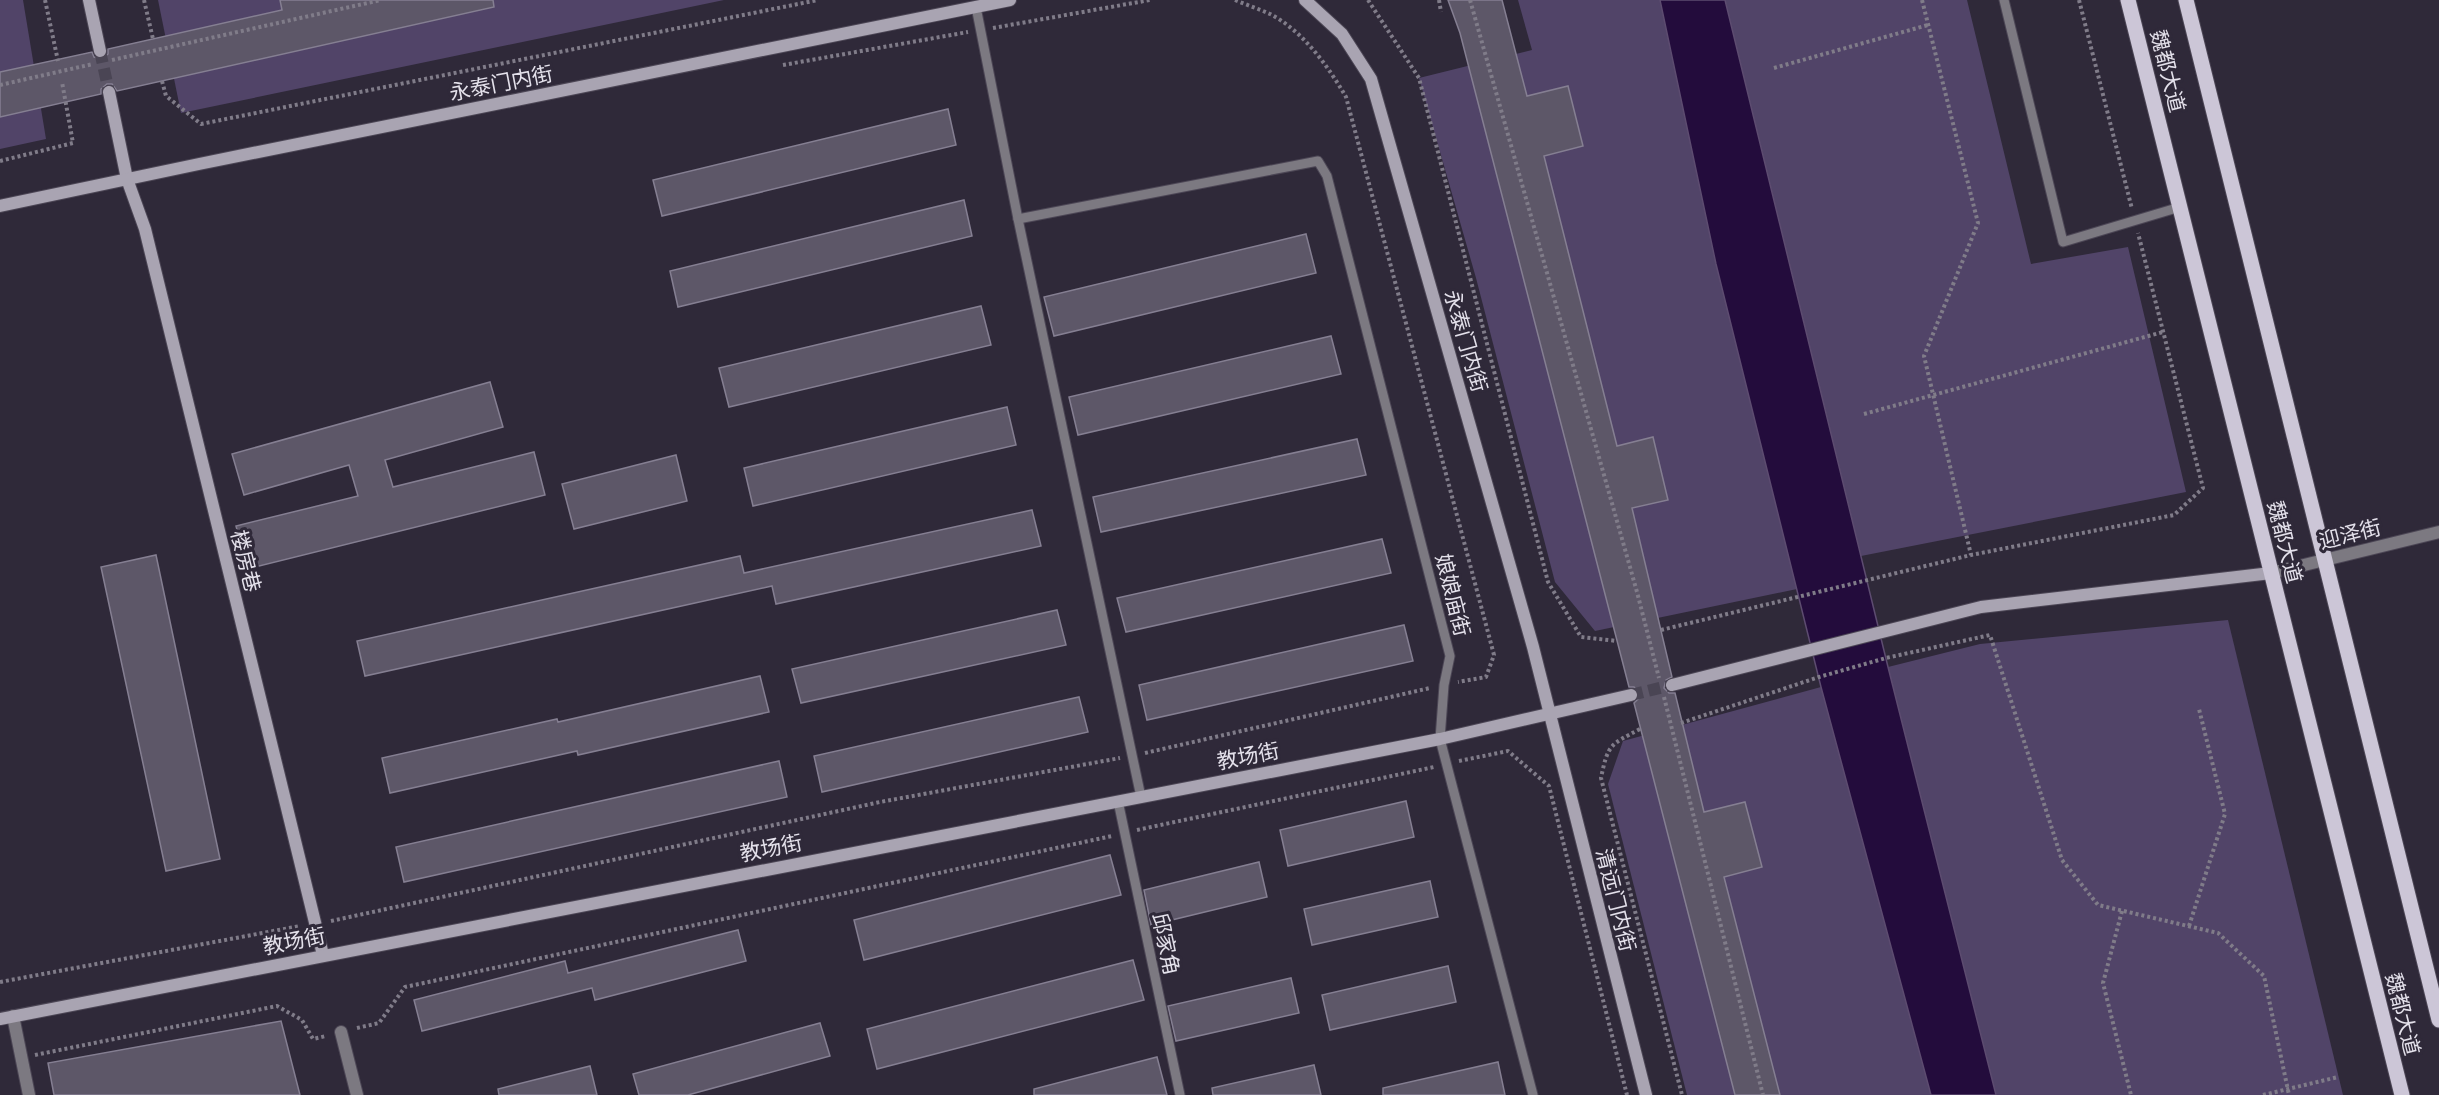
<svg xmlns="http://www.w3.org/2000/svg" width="2439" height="1095" viewBox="0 0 2439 1095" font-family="Montserrat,'Noto Sans SC',sans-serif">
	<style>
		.green { fill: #514468 }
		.water { fill: #230c3c; stroke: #5d4c70; stroke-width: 1.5 }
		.building { fill: #5d5768; stroke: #857f92; stroke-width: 1.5 }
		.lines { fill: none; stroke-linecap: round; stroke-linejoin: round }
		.secondary-tunnel { stroke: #4a4554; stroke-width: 12; stroke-dasharray: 12 6; stroke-linecap: butt }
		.lane-casing { stroke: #4c4655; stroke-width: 11 }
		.street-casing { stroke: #4c4655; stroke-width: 14 }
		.secondary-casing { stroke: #4c4655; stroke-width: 14 }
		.primary-casing { stroke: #4c4655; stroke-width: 17 }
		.path { stroke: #807c89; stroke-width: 4; stroke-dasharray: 3 3; stroke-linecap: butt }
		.lane { stroke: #7c7981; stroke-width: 9 }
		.street { stroke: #7c7981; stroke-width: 12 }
		.secondary { stroke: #a9a4b2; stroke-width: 12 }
		.primary { stroke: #ccc6d7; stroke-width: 15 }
		.labels { text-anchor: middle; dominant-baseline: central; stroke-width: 6; stroke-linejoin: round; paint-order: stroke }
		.street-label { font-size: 21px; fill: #e4e1eb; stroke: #2f2939 }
	</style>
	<rect width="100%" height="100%" fill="#2f2939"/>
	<g class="green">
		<path d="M 0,0 L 23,0 L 46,139 L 0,149 Z"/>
		<path d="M 158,0 L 724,0 L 181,113 Z"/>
		<path d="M 1518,0 L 1660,0 L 1716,264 L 1797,589 L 1595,631 L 1555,582 L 1476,278 L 1419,78 L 1532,50 Z"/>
		<path d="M 1725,0 L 1967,0 L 2031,264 L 2128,247 L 2186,492 L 1861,556 Z"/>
		<path d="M 2228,620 L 2343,1095 L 1996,1095 L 1888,667 L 1980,644 Z"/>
		<path d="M 1821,687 L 1931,1095 L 1687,1095 L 1608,784 L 1623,741 Z"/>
	</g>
	<path class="water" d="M 1660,0 L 1725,0 L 1888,667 L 1996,1095 L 1931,1095 L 1821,687 L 1716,264 Z"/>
	<g class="building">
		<path d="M 280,0 L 493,0 L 494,7 L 117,91 L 112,84 L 107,84 L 101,89 L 101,94 L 0,117 L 0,72 L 92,52 L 94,57 L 102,59 L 108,54 L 108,49 L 282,10 Z"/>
		<path d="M 1448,0 L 1502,0 L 1527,96 L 1568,86 L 1583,146 L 1544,156 L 1617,446 L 1653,437 L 1668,500 L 1632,508 L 1672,677 L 1666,680 L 1664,688 L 1669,693 L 1675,693 L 1704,812 L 1745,802 L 1762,867 L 1724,877 L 1780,1095 L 1735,1095 L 1634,703 L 1639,698 L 1639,693 L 1634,687 L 1629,687 L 1460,33 Z"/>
		<path d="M 948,109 L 956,145 L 662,216 L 653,180 Z"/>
		<path d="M 964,200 L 972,236 L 678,307 L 670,271 Z"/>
		<path d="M 1306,234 L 1316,273 L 1054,336 L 1044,297 Z"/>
		<path d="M 981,306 L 991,345 L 729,407 L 719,368 Z"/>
		<path d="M 1331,336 L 1341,374 L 1078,435 L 1069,397 Z"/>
		<path d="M 490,382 L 503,427 L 385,460 L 393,487 L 534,452 L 545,495 L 247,569 L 236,526 L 358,496 L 349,465 L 244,495 L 232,454 Z"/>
		<path d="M 1007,407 L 1016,445 L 753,506 L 744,468 Z"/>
		<path d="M 1357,439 L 1366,475 L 1101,532 L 1093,497 Z"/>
		<path d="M 676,455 L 687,501 L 574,529 L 562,484 Z"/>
		<path d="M 1032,510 L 1041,546 L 776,604 L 772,586 L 365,676 L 357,641 L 740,556 L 744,573 Z"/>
		<path d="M 1382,539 L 1391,573 L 1126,632 L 1117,598 Z"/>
		<path d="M 156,555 L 220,859 L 166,871 L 101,567 Z"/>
		<path d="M 1057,610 L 1066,645 L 801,703 L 792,669 Z"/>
		<path d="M 1404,625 L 1413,661 L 1147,720 L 1139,685 Z"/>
		<path d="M 760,676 L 769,712 L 578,755 L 577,751 L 390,793 L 382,758 L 557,719 L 558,722 Z"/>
		<path d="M 1079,697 L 1088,732 L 822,792 L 814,756 Z"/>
		<path d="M 779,761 L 787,797 L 404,882 L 396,847 Z"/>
		<path d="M 1406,801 L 1414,837 L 1288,866 L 1280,830 Z"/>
		<path d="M 1110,855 L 1121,895 L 864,960 L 854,920 Z"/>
		<path d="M 1259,862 L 1267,897 L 1151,925 L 1144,890 Z"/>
		<path d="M 1430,881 L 1438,917 L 1312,945 L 1304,909 Z"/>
		<path d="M 738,930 L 746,961 L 595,1000 L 592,988 L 422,1031 L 414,1000 L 565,961 L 568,973 Z"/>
		<path d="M 1133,960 L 1144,1000 L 877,1069 L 867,1029 Z"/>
		<path d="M 1448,966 L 1456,1002 L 1330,1030 L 1322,995 Z"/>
		<path d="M 1291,978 L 1299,1013 L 1176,1041 L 1168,1006 Z"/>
		<path d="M 281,1021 L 300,1095 L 54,1095 L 48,1063 Z"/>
		<path d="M 820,1023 L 830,1056 L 688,1095 L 639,1095 L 633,1074 Z"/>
		<path d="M 1157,1057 L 1167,1095 L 1034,1095 L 1034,1089 Z"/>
		<path d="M 1498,1062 L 1505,1095 L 1383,1095 L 1383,1088 Z"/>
		<path d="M 1314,1065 L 1321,1095 L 1213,1095 L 1212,1088 Z"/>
		<path d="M 590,1066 L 597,1095 L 499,1095 L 498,1089 Z"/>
	</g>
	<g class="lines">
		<g class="secondary-tunnel">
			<path d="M 100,51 L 109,92"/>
			<path d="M 1631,695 L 1672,685"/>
		</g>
		<defs>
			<g id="lane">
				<path d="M 2004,0 L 2063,242 L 2180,207"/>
				<path d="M 976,7 L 1018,219 L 1141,797"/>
				<path d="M 1018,219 L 1318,161 L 1327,176 L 1450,656 L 1444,685 L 1440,739 L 1533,1095"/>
				<path d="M 1118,801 L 1180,1095"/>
			</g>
			<g id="street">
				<path d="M 2271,573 L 2439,532"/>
				<path d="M 13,1016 L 29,1095"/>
				<path d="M 341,1032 L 357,1095"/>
			</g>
			<g id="secondary">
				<path d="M 89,0 L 100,51"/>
				<path d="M 1305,0 L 1342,34 L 1371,79 L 1533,647 L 1646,1095"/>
				<path d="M 109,92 L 127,179 L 145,229 L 323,955"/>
				<path d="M 0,206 L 199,164 L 1010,0"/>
				<path d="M 1672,685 L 1981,607 L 2271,573"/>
				<path d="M 0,1019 L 1440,739 L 1631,695"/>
			</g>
			<g id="primary">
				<path d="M 2128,0 L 2402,1095"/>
				<path d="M 2186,0 L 2439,1020"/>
			</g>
		</defs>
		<use href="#lane" class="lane-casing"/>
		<use href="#street" class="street-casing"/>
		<use href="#secondary" class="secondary-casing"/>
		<use href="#primary" class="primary-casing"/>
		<g class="path">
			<path d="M 45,0 L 58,61"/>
			<path d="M 144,0 L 153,39"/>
			<path d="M 1235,0 C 1247,5 1259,9 1270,14 C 1303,31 1328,66 1346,97 L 1494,655 L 1486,677 L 1458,682"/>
			<path d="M 1368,0 L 1419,78 L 1548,582 L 1581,637 L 1617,641"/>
			<path d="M 1439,0 L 1441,12"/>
			<path d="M 1470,0 L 1637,592 L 1659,678"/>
			<path d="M 1922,0 L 1978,223 L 1924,356 L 1971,555"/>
			<path d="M 2079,0 L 2132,209"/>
			<path d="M 993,28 L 1150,0"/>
			<path d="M 112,60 L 381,0"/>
			<path d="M 783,65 L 968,32"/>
			<path d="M 1774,68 L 1928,25"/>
			<path d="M 162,81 L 166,96 L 201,124 L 818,0"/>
			<path d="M 0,85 L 93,64"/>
			<path d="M 0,161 L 73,143 L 62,82"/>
			<path d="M 1864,414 L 2163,332"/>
			<path d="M 1661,630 L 1971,555 L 2174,515 L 2203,488 L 2138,233"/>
			<path d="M 1664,697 L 1763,1095"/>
			<path d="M 1681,723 L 1819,677 L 1886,658 L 1990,635 L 2062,860 L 2098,905 L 2218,933 L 2264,976 L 2289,1095"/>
			<path d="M 1640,729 C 1610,745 1608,744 1601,778 L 1682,1095"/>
			<path d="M 1145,753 L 1430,688"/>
			<path d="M 1459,761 L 1508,751 L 1549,786 L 1627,1095"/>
			<path d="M 1137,830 L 1434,767"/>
			<path d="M 2122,911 L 2103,983 L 2131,1095"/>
			<path d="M 331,921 L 880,802 L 1120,758"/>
			<path d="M 2189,926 L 2225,814 L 2199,709"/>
			<path d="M 0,982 L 300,926"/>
			<path d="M 357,1028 L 379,1023 L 405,987 L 1112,836"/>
			<path d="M 35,1055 L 277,1006 L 302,1020 L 313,1039 L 326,1036"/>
			<path d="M 2263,1095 L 2338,1077"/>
		</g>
		<use href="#lane" class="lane"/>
		<use href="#street" class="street"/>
		<use href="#secondary" class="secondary"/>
		<use href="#primary" class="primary"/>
	</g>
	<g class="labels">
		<g class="street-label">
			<text transform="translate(2168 71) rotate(76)">魏都大道</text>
			<text transform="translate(501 83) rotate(-11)">永泰门内街</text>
			<text transform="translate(1466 341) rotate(74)">永泰门内街</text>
			<text transform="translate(2350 534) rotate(-14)">迎泽街</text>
			<text transform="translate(2285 542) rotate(76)">魏都大道</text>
			<text transform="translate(246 561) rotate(76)">楼房巷</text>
			<text transform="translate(1453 595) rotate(76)">娘娘庙街</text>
			<text transform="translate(1248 756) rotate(-11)">教场街</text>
			<text transform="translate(771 848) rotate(-11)">教场街</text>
			<text transform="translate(1616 900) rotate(76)">清远门内街</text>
			<text transform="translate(294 941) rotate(-11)">教场街</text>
			<text transform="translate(1166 944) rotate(78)">邱家角</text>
			<text transform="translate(2403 1014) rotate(76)">魏都大道</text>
		</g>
	</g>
</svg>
